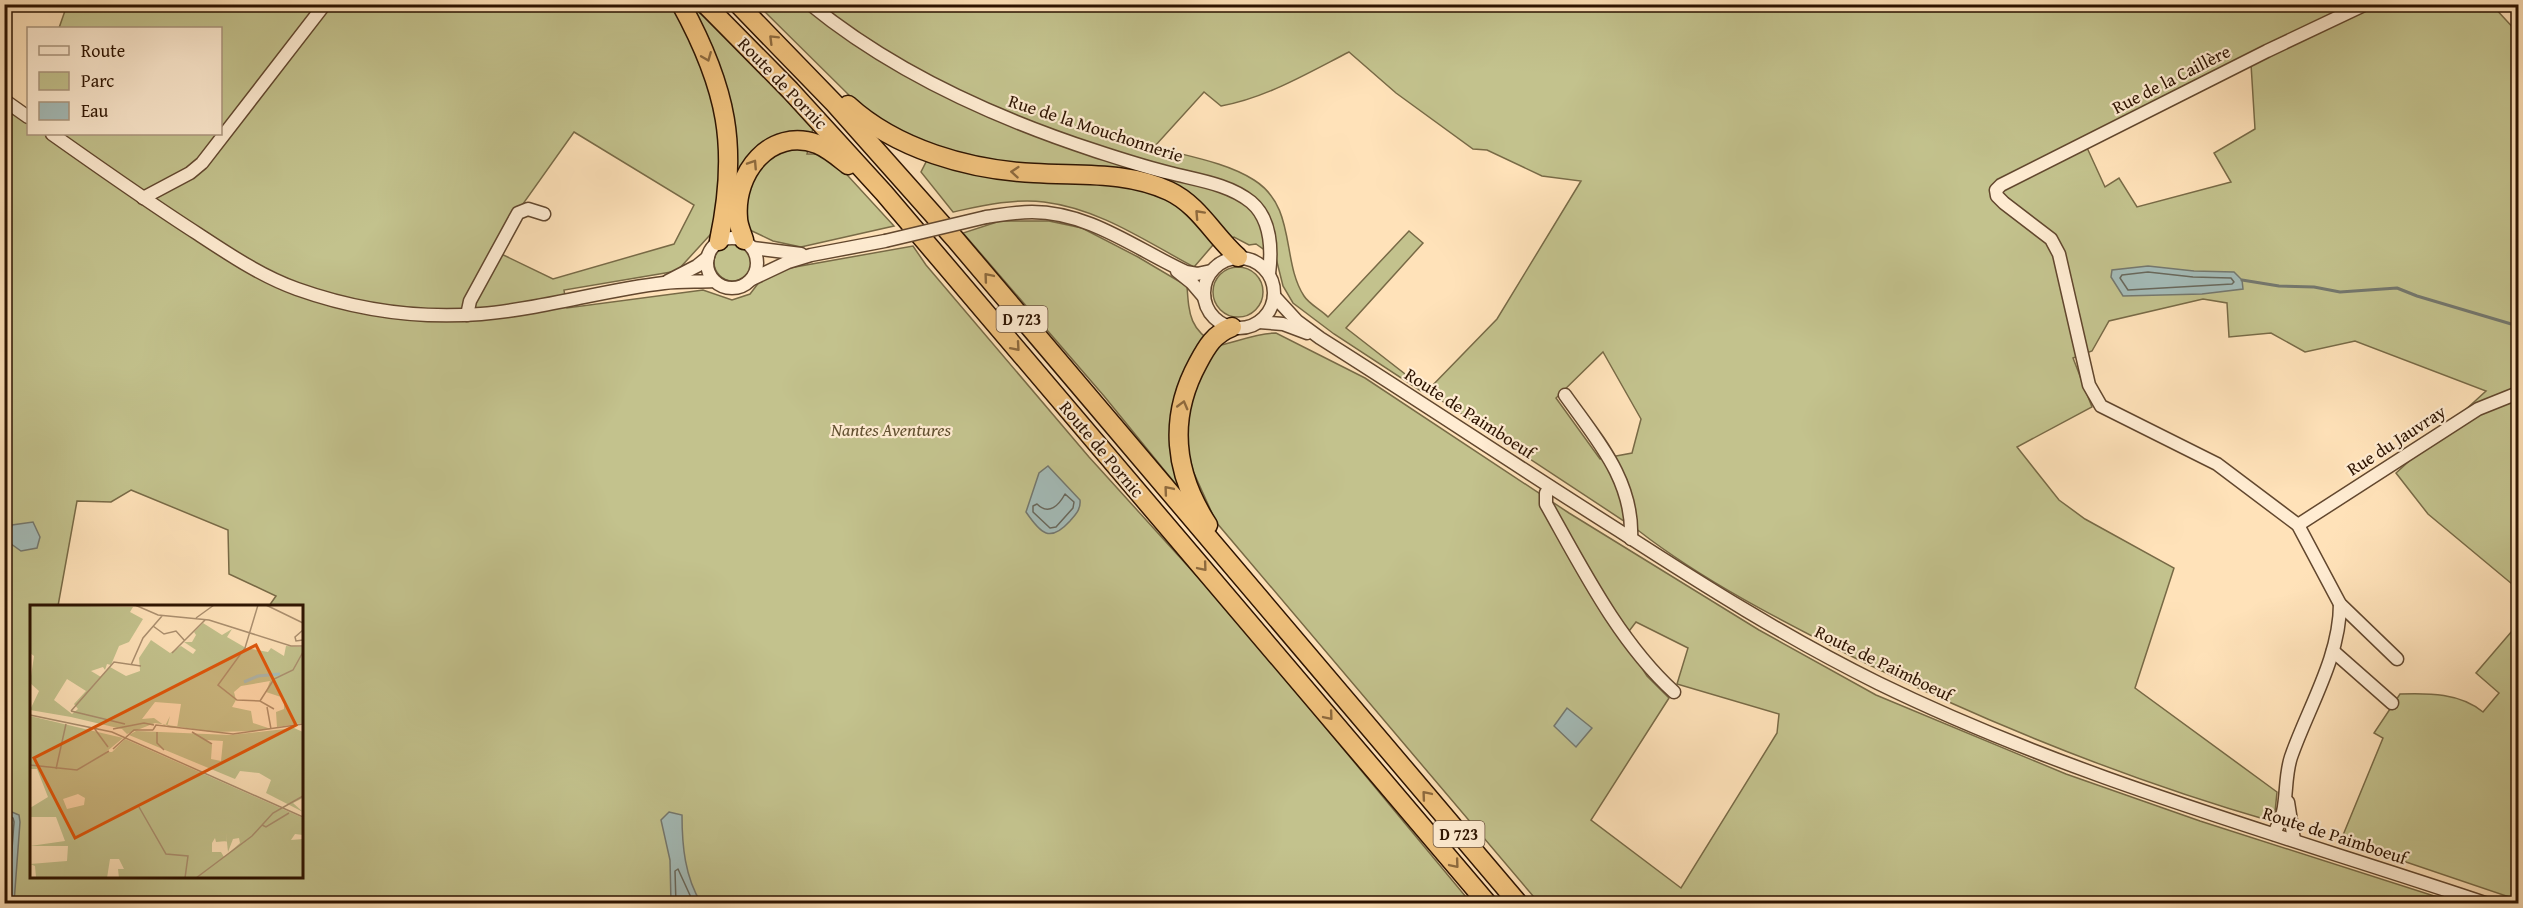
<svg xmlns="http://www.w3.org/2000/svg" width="2523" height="908" viewBox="0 0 2523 908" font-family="'Gentium Book Plus',serif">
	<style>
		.green { fill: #c3c28d; stroke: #786a46; stroke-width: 1.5; fill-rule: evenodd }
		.water { fill: #a4bcb9; stroke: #74786f; stroke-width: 1.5 }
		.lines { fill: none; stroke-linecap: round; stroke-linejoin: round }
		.shore { stroke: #68685c; stroke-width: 1.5 }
		.stream { stroke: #74786f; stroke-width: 3 }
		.minor-casing { stroke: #62472e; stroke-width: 15 }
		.highway-casing { stroke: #2d1300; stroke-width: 21 }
		.minor { stroke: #ffecd2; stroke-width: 12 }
		.highway { stroke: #f0c17c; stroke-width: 18 }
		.minor-bridge-casing { stroke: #62472e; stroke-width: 15; stroke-linecap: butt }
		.minor-bridge { stroke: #ffecd2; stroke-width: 12 }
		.oneway { stroke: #8e6a3e }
		.labels { text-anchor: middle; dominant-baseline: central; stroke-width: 4.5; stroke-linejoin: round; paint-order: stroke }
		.shield { fill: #ffecd2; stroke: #6c543f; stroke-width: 1.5 }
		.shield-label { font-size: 16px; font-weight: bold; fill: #2d1300 }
		.street-label { font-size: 18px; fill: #2d1300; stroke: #ffecd2 }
		.park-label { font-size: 18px; font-style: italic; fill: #625031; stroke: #ffecd2 }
		.inset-river { fill: none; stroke: #a4bcb9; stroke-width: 3 }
		.inset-road { fill: none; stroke: #ab8f6f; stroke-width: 1.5 }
		.view { fill: #df560b; fill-opacity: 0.15; stroke: #df560b; stroke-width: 3 }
		.inset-edge { fill: none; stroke: #2d1300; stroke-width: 3 }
	</style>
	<rect width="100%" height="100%" fill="#ffe2b9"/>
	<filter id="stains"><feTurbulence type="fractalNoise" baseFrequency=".00333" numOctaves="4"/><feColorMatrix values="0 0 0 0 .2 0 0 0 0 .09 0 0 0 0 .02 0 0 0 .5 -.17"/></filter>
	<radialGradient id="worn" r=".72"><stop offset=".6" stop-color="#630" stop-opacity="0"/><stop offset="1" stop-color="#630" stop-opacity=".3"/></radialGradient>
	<g class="green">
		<path d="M 2458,4 L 2493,6 L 2518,33 L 2518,589 L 2428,514 L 2396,473 L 2486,391 L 2355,341 L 2305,352 L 2271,333 L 2229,337 L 2227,303 L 2203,299 L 2109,321 L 2092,351 L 2073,358 L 2092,407 L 2017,447 L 2059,500 L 2085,519 L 2174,568 L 2135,688 L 2277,792 L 2274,822 C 2128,780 1987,723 1851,656 C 1780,620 1702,580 1639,531 L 1427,391 L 1421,391 L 1334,334 L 1293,303 L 1283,286 L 1276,258 L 1256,244 L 1249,245 L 1234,237 L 1213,245 L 1194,267 C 1145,241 1100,209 1044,202 C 1015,198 981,206 953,212 L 921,172 L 933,148 L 903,134 L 858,104 L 758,5 ZM 1349,52 L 1396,93 L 1473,149 L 1487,150 L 1542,176 L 1581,181 L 1497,319 L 1427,391 L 1346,328 L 1423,243 L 1409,231 L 1328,317 C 1321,310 1309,304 1304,296 C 1281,261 1297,207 1254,180 C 1226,162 1186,156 1154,147 L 1204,92 L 1221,106 C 1266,98 1308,73 1349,52 ZM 2251,64 L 2255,129 L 2214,153 L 2231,182 L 2137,207 L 2119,178 L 2105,187 L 2083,139 ZM 1603,352 L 1641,419 L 1632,453 L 1600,459 L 1556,398 Z"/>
		<path d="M 67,5 L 689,5 L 710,21 L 813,128 L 807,154 L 820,154 L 838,165 L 894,226 L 801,247 L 773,241 L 750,230 L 710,235 L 677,271 L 564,290 L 567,308 L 703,290 L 732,300 L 750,294 L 767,272 L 913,246 L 926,265 L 1089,457 L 1234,617 L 1471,903 L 5,903 L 4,106 L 28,124 L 28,134 L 220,134 L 220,28 L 59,28 ZM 574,132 L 694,205 L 674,244 L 553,279 L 491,249 ZM 131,490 L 228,530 L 229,574 L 276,596 L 269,606 L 302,606 L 302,876 L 32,876 L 32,606 L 58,606 L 77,501 L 111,502 Z"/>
		<path d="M 1000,221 L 1049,221 L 1082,228 L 1138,257 L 1187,286 C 1189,316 1190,329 1217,346 C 1236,342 1257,333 1276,333 L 1365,378 L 1569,513 L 1759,630 L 1876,695 L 2066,774 L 2200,821 L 2456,903 L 1539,903 L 1216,522 L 1193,471 L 1190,459 L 1178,487 L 1104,396 L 963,233 ZM 1636,622 L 1688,648 L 1677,684 L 1779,714 L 1777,733 L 1681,888 L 1591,820 L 1669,698 L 1647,676 L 1623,639 Z"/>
		<circle cx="733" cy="262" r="19"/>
		<circle cx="1238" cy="292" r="25"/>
		<path d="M 2518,624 L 2518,900 L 2341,840 L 2383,738 L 2374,733 L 2400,694 C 2429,693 2460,693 2483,712 L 2499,693 L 2476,673 Z"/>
	</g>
	<g class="water">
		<path d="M 2148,266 L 2194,271 L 2234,272 L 2242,280 L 2243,289 L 2202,294 L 2123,296 L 2111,277 L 2112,270 Z"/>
		<path d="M 1048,466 L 1080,500 C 1081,509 1076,514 1070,521 C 1050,543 1041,534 1026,512 L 1039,473 Z"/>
		<path d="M 33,522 L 40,537 L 37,548 L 21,551 L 7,541 L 12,525 Z"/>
		<path d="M 1567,708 L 1592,728 L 1576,747 L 1554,726 Z"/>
		<path d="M 5,809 L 19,815 L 20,822 L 14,903 L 5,903 Z"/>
		<path d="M 669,812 L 682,815 C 682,846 685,877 701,903 L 671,903 L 670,860 L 661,820 Z"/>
	</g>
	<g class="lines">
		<g class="shore">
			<path d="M 2148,272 L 2193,277 L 2231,278 L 2234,282 L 2232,284 L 2128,290 L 2120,278 L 2122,275 Z"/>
			<path d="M 1065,494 L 1074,502 L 1073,508 L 1056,527 L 1050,528 L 1033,512 L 1033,506 L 1037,504 C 1049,516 1059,505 1065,494 Z"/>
			<path d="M 4,815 L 13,818 L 14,822 L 8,904"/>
			<path d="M 676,904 L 675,871 L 678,869 L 694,904"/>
		</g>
		<path class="stream" d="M 2242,280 L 2279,286 L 2314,287 L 2340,292 L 2397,288 L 2417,296 L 2518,326"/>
		<defs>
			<g id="minor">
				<path d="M 810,4 C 893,72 995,118 1096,151 C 1121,159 1145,167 1170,173 C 1197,180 1229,184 1251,202 C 1271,219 1272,250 1269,274"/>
				<path d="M 2366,4 L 2267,51 L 2001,185 L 1996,190 L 1997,196 L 2004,203 L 2051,239 L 2059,254 L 2089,385 L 2101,406 L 2217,464 L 2298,525 L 2340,604 L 2397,659"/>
				<path d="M 4,100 L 28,117"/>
				<path d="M 52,134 C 100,168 148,202 198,234 C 230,255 261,276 297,289 C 356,310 418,319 481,314 C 543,309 603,290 664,283 C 681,281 698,282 714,281"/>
				<path d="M 143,198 L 190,173 L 202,163 L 325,4"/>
				<path d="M 986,217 C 1001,215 1016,212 1032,212 C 1089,212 1136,249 1186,272 L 1197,274 L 1211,271"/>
				<circle cx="732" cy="263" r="25"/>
				<path d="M 753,248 L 801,254"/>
				<circle cx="1239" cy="293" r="35"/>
				<path d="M 1177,271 L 1192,283 L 1204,297"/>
				<path d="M 752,279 L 788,262 L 811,255 L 885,241"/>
				<path d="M 668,281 L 697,266 L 708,257"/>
				<path d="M 1274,296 L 1297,321 L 1320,338 C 1420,401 1518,467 1618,530 C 1703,585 1787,638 1878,683 C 2072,778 2283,835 2488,904"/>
				<path d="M 467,315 L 470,301 L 518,213 L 528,209 L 544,214"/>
				<path d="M 1259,322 L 1283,324 L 1307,333"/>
				<path d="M 1565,395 C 1597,440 1634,481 1631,539"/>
				<path d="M 1550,487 L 1546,493 L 1546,504 C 1582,568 1619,642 1674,692"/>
				<path d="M 2298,525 L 2478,409 L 2518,393"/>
				<path d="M 2333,651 L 2392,703"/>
				<path d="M 2288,802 L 2294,840"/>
				<path d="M 2274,834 C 2277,827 2281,819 2283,812 C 2287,794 2285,775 2291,757 C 2308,708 2340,657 2340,604"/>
			</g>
			<g id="highway">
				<path d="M 681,4 C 727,88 739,147 719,241"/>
				<path d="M 705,4 L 790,90 L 884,193 L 1488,904"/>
				<path d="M 738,4 L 835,104 L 955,239 L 1519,904"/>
				<path d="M 848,105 C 896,149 969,170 1034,173 C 1080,176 1126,171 1169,191 C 1199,205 1214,236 1238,257"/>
				<path d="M 744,240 C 742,233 738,225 738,218 C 734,173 770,127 817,144 C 829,149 838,157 848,165"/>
				<path d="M 1208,525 C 1174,473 1168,418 1198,363 C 1207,346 1214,334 1232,327"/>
			</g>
		</defs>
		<use href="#minor" class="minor-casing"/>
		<use href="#highway" class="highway-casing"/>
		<use href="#minor" class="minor"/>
		<use href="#highway" class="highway"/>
		<defs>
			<path id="minor-bridge" d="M 885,241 L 986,217"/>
		</defs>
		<use href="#minor-bridge" class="minor-bridge-casing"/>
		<use href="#minor-bridge" class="minor-bridge"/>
	</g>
	<defs><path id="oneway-chevron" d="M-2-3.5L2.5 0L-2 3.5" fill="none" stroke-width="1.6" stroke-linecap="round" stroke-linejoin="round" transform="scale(1.5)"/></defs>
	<g class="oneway">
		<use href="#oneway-chevron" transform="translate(773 39) rotate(-135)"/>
		<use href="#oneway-chevron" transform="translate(707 57) rotate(68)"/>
		<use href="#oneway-chevron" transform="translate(753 164) rotate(-57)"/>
		<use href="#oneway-chevron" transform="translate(1015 172) rotate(-175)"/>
		<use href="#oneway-chevron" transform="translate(1199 214) rotate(-133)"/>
		<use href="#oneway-chevron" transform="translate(988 277) rotate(-130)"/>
		<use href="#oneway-chevron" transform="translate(1016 347) rotate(49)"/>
		<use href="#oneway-chevron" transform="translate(1183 405) rotate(-75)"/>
		<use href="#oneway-chevron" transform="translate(1168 490) rotate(-130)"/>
		<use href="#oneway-chevron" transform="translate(1203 567) rotate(50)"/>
		<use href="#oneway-chevron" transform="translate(1329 716) rotate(50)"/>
		<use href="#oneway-chevron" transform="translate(1426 795) rotate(-130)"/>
		<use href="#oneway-chevron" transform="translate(1455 864) rotate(50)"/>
	</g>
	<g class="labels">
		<g class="shield">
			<rect x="996.5" y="306" width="51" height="26" rx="4.5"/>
			<rect x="1433.5" y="821" width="51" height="26" rx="4.5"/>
		</g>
		<g class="shield-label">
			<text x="1022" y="319">D 723</text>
			<text x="1459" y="834">D 723</text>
		</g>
		<g class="street-label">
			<text transform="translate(2171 79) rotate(-27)">Rue de la Caillère</text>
			<text transform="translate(783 83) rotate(46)">Route de Pornic</text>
			<text transform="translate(1096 128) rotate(18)">Rue de la Mouchonnerie</text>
			<text transform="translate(1470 413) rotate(33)">Route de Paimboeuf</text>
			<text transform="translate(2396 440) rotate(-33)">Rue du Jauvray</text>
			<text transform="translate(1102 449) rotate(50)">Route de Pornic</text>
			<text transform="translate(1884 663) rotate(26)">Route de Paimboeuf</text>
			<text transform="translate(2335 835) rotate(18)">Route de Paimboeuf</text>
		</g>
		<g class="park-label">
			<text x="891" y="429">Nantes Aventures</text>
		</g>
	</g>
	<g transform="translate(30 605)">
		<rect width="273" height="273" fill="#ffe2b9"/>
		<path d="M 0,0 L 103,2 L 100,7 L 113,14 L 99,37 L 89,41 L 81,60 L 77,59 L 75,65 L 73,62 L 61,66 L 71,72 L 80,62 L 96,71 L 110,66 L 109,53 L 121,35 L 140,48 L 151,41 L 163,49 L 166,45 L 154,37 L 162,37 L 166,30 L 164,27 L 173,18 L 192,30 L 202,24 L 197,32 L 216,43 L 238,47 L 241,43 L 254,51 L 256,41 L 273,42 L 273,118 L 247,122 L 246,107 L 254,104 L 254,93 L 236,87 L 240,76 L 211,81 L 204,87 L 206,95 L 202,102 L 221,106 L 223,118 L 241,124 L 226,126 L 182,127 L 125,118 L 97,129 L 92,124 L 41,112 L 0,105 L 9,86 L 0,78 L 4,51 L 0,48 ZM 37,74 L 56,86 L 44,99 L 48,104 L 42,109 L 24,95 ZM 125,97 L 151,99 L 147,123 L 137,122 L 140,111 L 135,121 L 124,113 L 112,114 ZM 0,111 L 93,133 L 76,147 L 82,147 L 95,134 L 273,213 L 273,230 L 265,229 L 261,235 L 273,234 L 273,273 L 89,273 L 88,264 L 94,264 L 89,254 L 80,254 L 77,273 L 0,273 L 0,266 L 1,273 L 6,272 L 5,261 L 0,259 L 37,256 L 38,241 L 0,241 L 35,236 L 26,212 L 0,212 L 0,203 L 18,192 L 7,164 L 0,164 ZM 48,189 L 55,193 L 54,200 L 37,204 L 33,194 ZM 196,228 L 198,247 L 203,234 L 209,233 L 210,238 L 194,252 L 191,247 L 182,247 L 182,238 L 185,233 L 186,237 L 197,236 ZM 264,123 L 273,127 L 273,193 L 263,198 L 273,207 L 236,188 L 241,175 L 229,168 L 210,166 L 205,174 L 99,130 L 106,126 L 200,130 ZM 176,135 L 193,136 L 191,156 L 181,154 L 182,140 Z" fill="#c3c28d" fill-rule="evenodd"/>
		<path class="inset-river" d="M 214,77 L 228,71 L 250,69"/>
		<path class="inset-road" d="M 105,0 L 128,10 L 179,15 L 261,41 L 273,41M 228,0 L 215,43 L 188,80 L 207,95 L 230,96 L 244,104M 236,0 L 273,18M 166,13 L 184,0M 123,21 L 134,29 L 146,26 L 155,36M 273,25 L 265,32 L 266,36 L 273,35M 142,48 L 175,15M 101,60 L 113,33 L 132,11M 230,96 L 244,74 L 263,65 L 273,47M 237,102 L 241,124M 41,106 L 84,57 L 111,61M 41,106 L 95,119M 0,110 L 82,127 L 273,212M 64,123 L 78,142M 83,124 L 114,118 L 124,120M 123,125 L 126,120 L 203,129 L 273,119M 127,127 L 127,138 L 134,145M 162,127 L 182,139M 83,144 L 104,125 L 123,125M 0,160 L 47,165 L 79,146M 26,164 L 36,119M 109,202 L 136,249 L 158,251 L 155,273M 232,220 L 236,222 L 259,208M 166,273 L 222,231 L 243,208 L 273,191"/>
		<path class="view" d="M 226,40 L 266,120 L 45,233 L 4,153 Z"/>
		<rect width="273" height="273" class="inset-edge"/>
	</g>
	<rect width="2523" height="908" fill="none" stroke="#ffe2b9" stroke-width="24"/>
	<rect x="6" y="6" width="2511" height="896" fill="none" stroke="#2d1300" stroke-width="3"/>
	<rect x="12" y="12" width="2499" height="884" fill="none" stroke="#2d1300" stroke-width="1.5"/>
	<rect x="27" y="27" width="195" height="108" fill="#ffecd2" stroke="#ab957e" stroke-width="1.5"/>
	<rect x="39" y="46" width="30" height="9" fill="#ffecd2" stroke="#ab957e" stroke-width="1.5"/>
	<text x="81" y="57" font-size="18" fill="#2d1300">Route</text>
	<rect x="39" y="72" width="30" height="18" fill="#c3c28d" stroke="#ab957e" stroke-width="1.5"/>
	<text x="81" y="87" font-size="18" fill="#2d1300">Parc</text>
	<rect x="39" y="102" width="30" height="18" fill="#a4bcb9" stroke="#ab957e" stroke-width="1.5"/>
	<text x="81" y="117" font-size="18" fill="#2d1300">Eau</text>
	<rect width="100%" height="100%" filter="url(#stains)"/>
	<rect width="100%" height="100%" fill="url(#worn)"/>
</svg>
